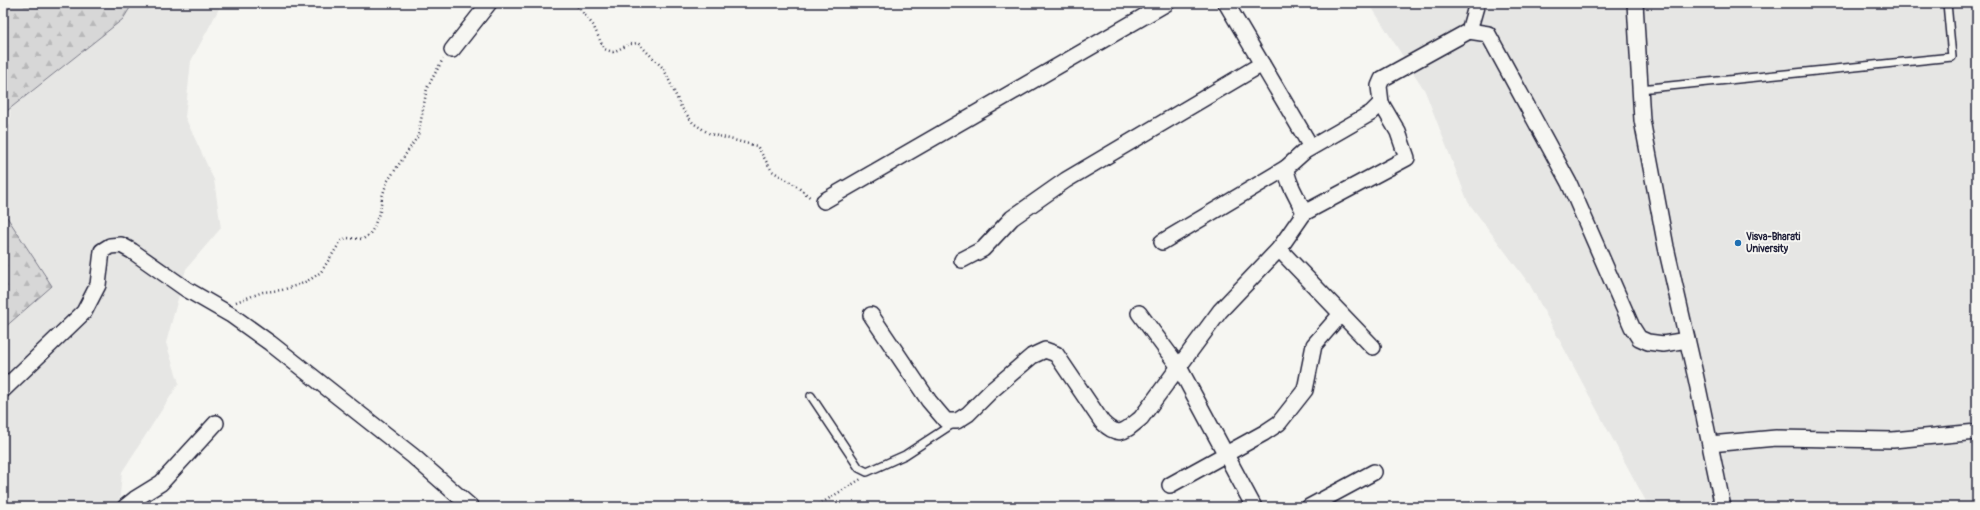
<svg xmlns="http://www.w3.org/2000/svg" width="1980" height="510" viewBox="0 0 1980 510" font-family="Pangolin,sans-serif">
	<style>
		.built { fill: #e6e6e4 }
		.forest { fill: url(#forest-firs); stroke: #7c7c89 }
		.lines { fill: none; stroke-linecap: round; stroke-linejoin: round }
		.service-casing { stroke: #22223b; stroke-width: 10 }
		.minor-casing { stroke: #22223b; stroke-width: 18 }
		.path { stroke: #22223b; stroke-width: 2.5; stroke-dasharray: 1 3; stroke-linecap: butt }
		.service { stroke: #f6f6f2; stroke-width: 7 }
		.minor { stroke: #f6f6f2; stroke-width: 15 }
		.poi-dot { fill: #1f6fb2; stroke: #f6f6f2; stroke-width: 1.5 }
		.labels { text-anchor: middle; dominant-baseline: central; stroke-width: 4; stroke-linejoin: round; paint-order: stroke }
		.poi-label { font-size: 10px; font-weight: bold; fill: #22223b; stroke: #f6f6f2; text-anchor: start }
	</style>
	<defs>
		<pattern id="forest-firs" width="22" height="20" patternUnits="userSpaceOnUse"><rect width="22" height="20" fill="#d7d7d7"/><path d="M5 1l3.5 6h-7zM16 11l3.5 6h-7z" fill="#b8b8b9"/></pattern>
	</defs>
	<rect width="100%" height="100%" fill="#f6f6f2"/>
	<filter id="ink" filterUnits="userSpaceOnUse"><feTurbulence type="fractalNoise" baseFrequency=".025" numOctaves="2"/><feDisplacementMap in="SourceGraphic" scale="8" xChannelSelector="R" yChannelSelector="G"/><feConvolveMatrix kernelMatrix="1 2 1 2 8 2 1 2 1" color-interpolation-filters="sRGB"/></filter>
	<g filter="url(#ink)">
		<g class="built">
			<path d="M 7,3 L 222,3 L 191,61 L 185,117 L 214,180 L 221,228 L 186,269 L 166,343 L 179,383 L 122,472 L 119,507 L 3,507 L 3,127 L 10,125 L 11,9 Z"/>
			<path d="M 1369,3 L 1977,3 L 1977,507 L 1649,507 L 1530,285 L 1468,202 L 1425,91 Z"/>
		</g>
		<g class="forest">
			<path d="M 3,3 L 133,3 L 123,19 L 3,114 Z"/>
			<path d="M 3,211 L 52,286 L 3,329 Z"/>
		</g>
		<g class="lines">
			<defs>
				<g id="service">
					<path d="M 1640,89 L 1952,57 L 1947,3"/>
					<path d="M 811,396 L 859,468 L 867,472 L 905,455 L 954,423"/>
				</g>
				<g id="minor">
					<path d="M 1226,3 L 1311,147"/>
					<path d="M 1635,3 L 1642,120 L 1666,247 L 1696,378 L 1723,507"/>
					<path d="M 1469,31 L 1488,34 L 1569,183 L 1632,327 L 1639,338 L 1648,342 L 1663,344 L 1687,340"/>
					<path d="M 452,50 L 489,3"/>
					<path d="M 824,201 L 1167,3"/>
					<path d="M 1304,213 L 1407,158 L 1398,132 L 1381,103"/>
					<path d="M 1162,242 L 1286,168"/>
					<path d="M 1279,249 L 1373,347"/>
					<path d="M 962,260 L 983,249 L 1012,218 L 1066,180 L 1262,64"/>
					<path d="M 1139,313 L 1179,367 L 1254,507"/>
					<path d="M 871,315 L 929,401 L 946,421 L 957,421 L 968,414 L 991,391 L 1032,356 L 1045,350 L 1056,354 L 1102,422 C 1119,439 1125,431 1141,418 L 1220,311 L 1279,249 L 1304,213 C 1299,199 1287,184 1286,168 L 1305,151 L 1371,113 L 1381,103 L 1379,86 L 1382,79 L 1469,31 L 1477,3"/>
					<path d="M 3,390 L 84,312 L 98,285 L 102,251 L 110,246 L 121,245 L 132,251 L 186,289 L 231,315 L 270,343 L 413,456 L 471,507"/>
					<path d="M 1710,444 L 1776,438 L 1893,440 L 1977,432"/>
					<path d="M 1170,485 L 1264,433 L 1279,423 L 1305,390 L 1314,345 L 1341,314"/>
					<path d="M 125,507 L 135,499 L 161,483 L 216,423"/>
					<path d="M 1309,507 L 1374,472"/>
				</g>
			</defs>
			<use href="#service" class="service-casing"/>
			<use href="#minor" class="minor-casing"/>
			<g class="path">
				<path d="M 575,3 L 593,25 L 604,49 L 613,52 L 630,44 L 638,43 L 664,69 L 681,107 L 693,123 L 710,134 L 757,146 L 772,171 L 795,185 L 811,198"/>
				<path d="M 236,302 L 263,292 L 282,290 L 301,284 L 311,279 L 321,272 L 341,241 L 346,238 L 363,239 L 369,235 L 373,229 L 380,211 L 382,197 L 387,182 L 418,136 L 427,88 L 443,59"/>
				<path d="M 815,507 L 861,479"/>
			</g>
			<use href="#service" class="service"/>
			<use href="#minor" class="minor"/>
		</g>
	</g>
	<circle class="poi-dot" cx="1738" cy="243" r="4"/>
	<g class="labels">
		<g class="poi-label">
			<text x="1746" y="237">Visva-Bharati<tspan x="1746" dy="12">University</tspan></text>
		</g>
	</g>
	<rect width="1980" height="510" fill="none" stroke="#f6f6f2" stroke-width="16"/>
	<rect x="8" y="8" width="1964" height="494" fill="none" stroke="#22223b" stroke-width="1.5" filter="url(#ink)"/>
</svg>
